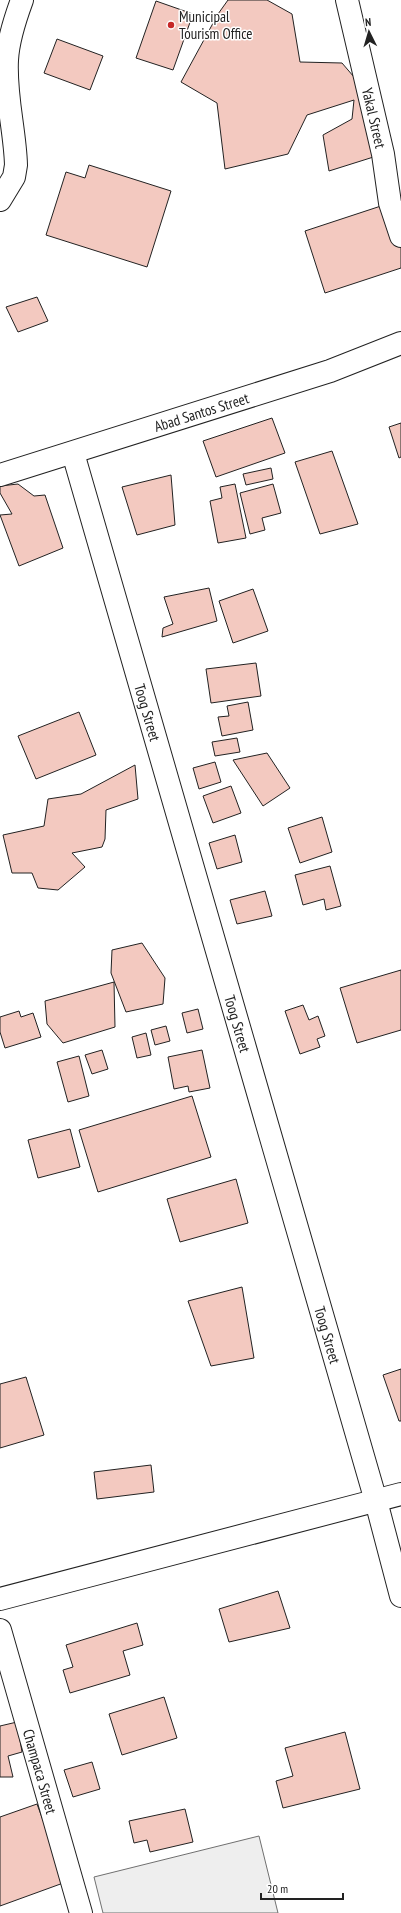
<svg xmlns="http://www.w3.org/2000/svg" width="401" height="1913" viewBox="0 0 401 1913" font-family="'PT Sans Narrow',sans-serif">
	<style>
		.green { fill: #eee; stroke: #6f6f6f }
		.building { fill: #f3c9c0; stroke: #222 }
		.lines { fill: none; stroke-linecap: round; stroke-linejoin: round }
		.minor-casing { stroke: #222; stroke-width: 24 }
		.minor { stroke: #fff; stroke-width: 22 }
		.poi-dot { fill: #c62828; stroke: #fff; stroke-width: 1.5 }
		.labels { text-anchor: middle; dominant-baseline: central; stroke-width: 3; stroke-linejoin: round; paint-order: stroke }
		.poi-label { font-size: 15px; fill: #222; stroke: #fff; text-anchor: start }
		.street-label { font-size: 15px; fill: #222; stroke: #fff }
	</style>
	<rect width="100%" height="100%" fill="#fff"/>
	<path class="green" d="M 259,1836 L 278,1913 L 103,1913 L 94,1877 Z"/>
	<g class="building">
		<path d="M 228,0 L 267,0 L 292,14 L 300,62 L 342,63 L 360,84 L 383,154 L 329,171 L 323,135 L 352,119 L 354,100 L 307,115 L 288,154 L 225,169 L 217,103 L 181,82 L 218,14 Z"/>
		<path d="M 156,1 L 193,14 L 173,70 L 136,58 Z"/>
		<path d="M 57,39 L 103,56 L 90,90 L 44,73 Z"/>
		<path d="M 89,165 L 171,191 L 147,267 L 46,235 L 66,172 L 85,178 Z"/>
		<path d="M 390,203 L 401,236 L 401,268 L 325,293 L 305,231 Z"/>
		<path d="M 37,297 L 48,321 L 18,332 L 6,307 Z"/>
		<path d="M 272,418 L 285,453 L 216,477 L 203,441 Z"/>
		<path d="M 401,423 L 401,457 L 399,458 L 389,427 Z"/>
		<path d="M 332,451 L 358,524 L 320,534 L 295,462 Z"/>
		<path d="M 271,468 L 273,479 L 246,485 L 243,474 Z"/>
		<path d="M 171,475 L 175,525 L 137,535 L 122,487 Z"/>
		<path d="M 18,484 L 34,496 L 45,495 L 63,548 L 19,566 L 0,515 L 12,514 L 0,493 L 0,486 Z"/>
		<path d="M 235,484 L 246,538 L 218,543 L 210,501 L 222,498 L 220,487 Z"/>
		<path d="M 273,484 L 281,513 L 262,518 L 265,530 L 250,534 L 240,493 Z"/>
		<path d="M 209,588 L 217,621 L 162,637 L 163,628 L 173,624 L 164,597 Z"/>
		<path d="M 253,589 L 268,631 L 233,643 L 219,601 Z"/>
		<path d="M 256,663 L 261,696 L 211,703 L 206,669 Z"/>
		<path d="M 248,702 L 253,730 L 222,736 L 218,717 L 229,716 L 227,706 Z"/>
		<path d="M 79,712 L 96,755 L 36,779 L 18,736 Z"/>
		<path d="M 237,738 L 240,752 L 215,756 L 212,742 Z"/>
		<path d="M 267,753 L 290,788 L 263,806 L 233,760 Z"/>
		<path d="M 215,762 L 221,782 L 199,789 L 193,768 Z"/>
		<path d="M 135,765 L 138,799 L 106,810 L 105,839 L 102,847 L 72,853 L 85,867 L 58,890 L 38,888 L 32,873 L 12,873 L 3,835 L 44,826 L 48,799 L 81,794 Z"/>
		<path d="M 231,786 L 241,813 L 213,823 L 203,796 Z"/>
		<path d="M 322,817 L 332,852 L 300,863 L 288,828 Z"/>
		<path d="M 235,835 L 242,862 L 217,869 L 209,843 Z"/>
		<path d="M 330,866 L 341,906 L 326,910 L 324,899 L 303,905 L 295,875 Z"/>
		<path d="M 265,891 L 272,916 L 237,924 L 230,900 Z"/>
		<path d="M 142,943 L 165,978 L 163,1004 L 126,1012 L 111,973 L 112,950 Z"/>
		<path d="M 401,970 L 401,1030 L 357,1043 L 340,988 Z"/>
		<path d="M 114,982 L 115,1027 L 63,1043 L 47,1024 L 45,1001 Z"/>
		<path d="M 303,1005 L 309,1020 L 318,1016 L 325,1036 L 317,1039 L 320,1047 L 300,1054 L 285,1011 Z"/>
		<path d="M 198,1009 L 203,1029 L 187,1033 L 182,1013 Z"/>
		<path d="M 19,1011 L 21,1017 L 33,1013 L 41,1037 L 5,1048 L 0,1032 L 0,1017 Z"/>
		<path d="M 166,1026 L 170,1041 L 155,1045 L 151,1030 Z"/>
		<path d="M 146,1033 L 151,1055 L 137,1058 L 132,1037 Z"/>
		<path d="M 102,1050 L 108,1069 L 92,1074 L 85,1055 Z"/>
		<path d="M 202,1050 L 210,1088 L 189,1092 L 188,1086 L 174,1089 L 168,1057 Z"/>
		<path d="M 79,1056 L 89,1096 L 68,1102 L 57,1062 Z"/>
		<path d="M 192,1096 L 211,1157 L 98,1192 L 79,1130 Z"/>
		<path d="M 70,1129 L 80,1167 L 38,1178 L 28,1140 Z"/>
		<path d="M 236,1179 L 248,1223 L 180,1242 L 167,1199 Z"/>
		<path d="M 242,1287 L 254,1358 L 211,1366 L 188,1301 Z"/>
		<path d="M 401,1369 L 401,1421 L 399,1421 L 383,1375 Z"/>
		<path d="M 26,1377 L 44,1435 L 0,1448 L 0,1384 Z"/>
		<path d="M 151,1465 L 154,1492 L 97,1499 L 94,1472 Z"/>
		<path d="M 278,1591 L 290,1628 L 229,1642 L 219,1609 Z"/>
		<path d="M 137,1623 L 143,1645 L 123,1651 L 130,1675 L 70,1693 L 63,1670 L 73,1667 L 66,1645 Z"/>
		<path d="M 164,1697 L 177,1738 L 122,1755 L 109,1714 Z"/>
		<path d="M 17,1722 L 22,1752 L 8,1756 L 13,1777 L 0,1777 L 0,1726 Z"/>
		<path d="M 345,1732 L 360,1789 L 283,1808 L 276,1781 L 293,1776 L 285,1748 Z"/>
		<path d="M 92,1762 L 100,1789 L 73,1797 L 64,1770 Z"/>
		<path d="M 37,1804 L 66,1882 L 0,1906 L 0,1817 Z"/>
		<path d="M 185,1809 L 193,1842 L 150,1852 L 147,1840 L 134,1843 L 129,1821 Z"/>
	</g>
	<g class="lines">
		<defs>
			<g id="minor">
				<path id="s1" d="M 347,0 L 383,154 L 390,203 L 401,236"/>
				<path d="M 0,200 L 14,177 L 16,165 C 15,130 5,96 7,60 C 8,40 15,19 22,0"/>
				<path id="s2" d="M 73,453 L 376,1501 L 401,1596"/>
				<path id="s3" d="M 0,475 L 330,371 L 401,343"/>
				<path d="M 0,1599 L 401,1494"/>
				<path id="s4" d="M 0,1630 L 81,1913"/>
			</g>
		</defs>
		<use href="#minor" class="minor-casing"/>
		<use href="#minor" class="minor"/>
	</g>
	<circle class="poi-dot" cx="171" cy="25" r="4"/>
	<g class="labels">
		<g class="poi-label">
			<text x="179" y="16">Municipal<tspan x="179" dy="17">Tourism Office</tspan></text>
		</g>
		<g class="street-label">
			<text stroke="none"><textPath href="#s1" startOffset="121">Yakal Street</textPath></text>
			<text stroke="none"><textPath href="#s3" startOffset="211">Abad Santos Street</textPath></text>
			<text stroke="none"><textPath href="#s2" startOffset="270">Toog Street</textPath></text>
			<text stroke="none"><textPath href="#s2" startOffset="594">Toog Street</textPath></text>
			<text stroke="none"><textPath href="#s2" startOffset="918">Toog Street</textPath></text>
			<text stroke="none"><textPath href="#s4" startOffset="147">Champaca Street</textPath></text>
		</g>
	</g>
	<g transform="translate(369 32) rotate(355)" stroke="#ffffff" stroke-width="3" paint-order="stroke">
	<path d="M0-3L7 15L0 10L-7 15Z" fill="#222222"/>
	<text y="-6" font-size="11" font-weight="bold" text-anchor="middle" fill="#222222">N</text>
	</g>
	<path d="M261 1893v6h82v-6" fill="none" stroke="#222222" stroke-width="2"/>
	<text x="267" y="1893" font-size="12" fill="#222222" stroke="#ffffff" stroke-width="3" paint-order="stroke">20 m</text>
</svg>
